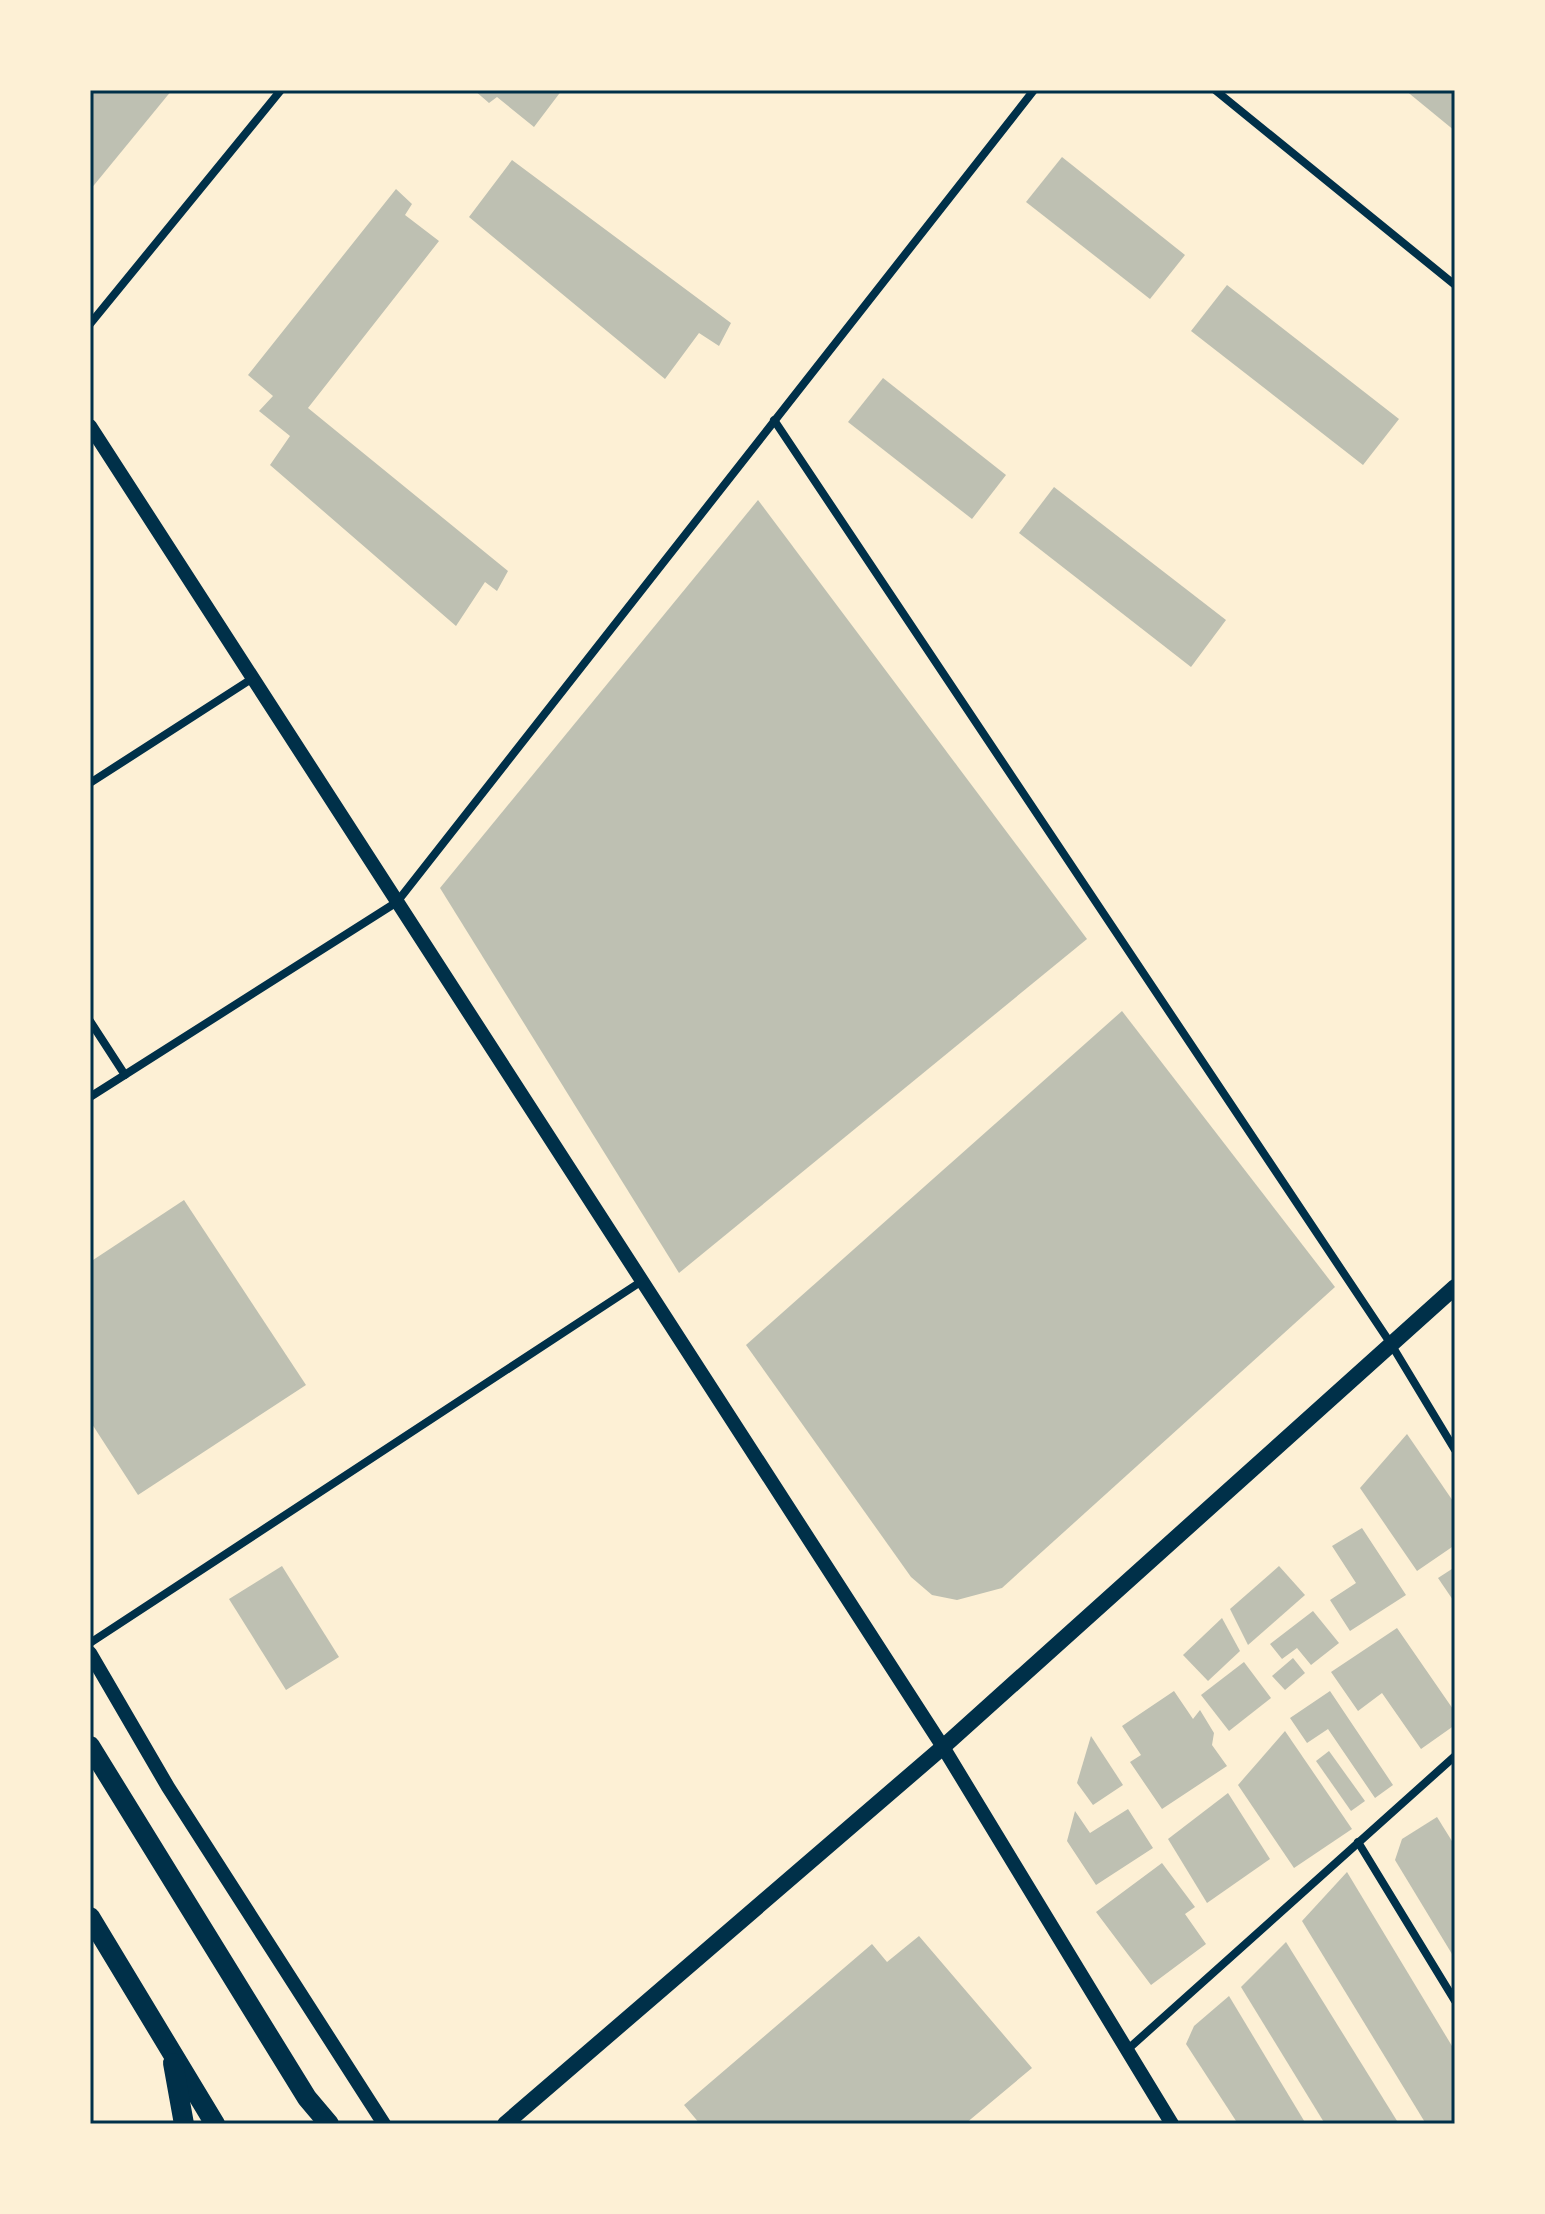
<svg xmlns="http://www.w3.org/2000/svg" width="1545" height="2214" viewBox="0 0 1545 2214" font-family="'Golos Text',sans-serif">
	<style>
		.building { fill: #bec0b2 }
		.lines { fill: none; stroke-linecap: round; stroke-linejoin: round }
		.minor { stroke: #003049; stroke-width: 8 }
		.tertiary { stroke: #003049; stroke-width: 14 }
		.secondary { stroke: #003049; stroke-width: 16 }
		.primary { stroke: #003049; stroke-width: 20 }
		.neatline { fill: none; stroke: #003049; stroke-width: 3 }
	</style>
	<rect width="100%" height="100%" fill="#fdf0d5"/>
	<g class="building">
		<path d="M 90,90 L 172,90 L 90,190 Z"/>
		<path d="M 474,90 L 562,90 L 534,127 L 497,97 L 489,103 Z"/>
		<path d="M 1405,90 L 1455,90 L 1455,131 Z"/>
		<path d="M 1062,157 L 1185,255 L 1150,299 L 1026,202 Z"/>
		<path d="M 512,160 L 731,323 L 719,346 L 699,333 L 665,379 L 469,217 Z"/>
		<path d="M 396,189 L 412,204 L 405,215 L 439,241 L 308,408 L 508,571 L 497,591 L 485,582 L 456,626 L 270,465 L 290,436 L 259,411 L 273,396 L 248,375 Z"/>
		<path d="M 1227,285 L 1399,419 L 1363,465 L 1191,331 Z"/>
		<path d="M 883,378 L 1006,475 L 972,519 L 848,422 Z"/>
		<path d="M 1054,487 L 1226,620 L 1191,667 L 1019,533 Z"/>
		<path d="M 758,500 L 1087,939 L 679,1273 L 440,888 Z"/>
		<path d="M 1122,1011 L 1335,1287 L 1002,1588 L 957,1600 L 932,1595 L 911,1577 L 746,1345 Z"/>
		<path d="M 184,1200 L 306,1385 L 138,1495 L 90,1421 L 90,1262 Z"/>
		<path d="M 1407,1434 L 1455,1504 L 1455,1545 L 1417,1571 L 1360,1488 Z"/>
		<path d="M 1362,1528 L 1406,1595 L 1350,1631 L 1330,1600 L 1356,1583 L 1332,1546 Z"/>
		<path d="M 282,1566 L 339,1657 L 286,1690 L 229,1599 Z"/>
		<path d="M 1279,1566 L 1305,1595 L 1248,1645 L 1230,1609 Z"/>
		<path d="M 1455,1567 L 1455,1603 L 1438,1578 Z"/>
		<path d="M 1313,1611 L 1339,1643 L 1311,1665 L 1297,1648 L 1282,1659 L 1270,1644 Z"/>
		<path d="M 1222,1618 L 1240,1651 L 1208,1681 L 1183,1655 Z"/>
		<path d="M 1397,1628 L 1455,1712 L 1455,1725 L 1421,1749 L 1382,1693 L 1358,1711 L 1331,1672 Z"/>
		<path d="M 1293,1658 L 1305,1673 L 1285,1690 L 1272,1676 Z"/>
		<path d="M 1244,1662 L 1271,1698 L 1229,1731 L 1201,1695 Z"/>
		<path d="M 1174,1691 L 1193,1719 L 1200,1710 L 1214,1733 L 1212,1745 L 1227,1766 L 1162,1809 L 1130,1762 L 1141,1755 L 1122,1726 Z"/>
		<path d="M 1330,1691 L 1393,1785 L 1375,1798 L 1328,1729 L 1307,1743 L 1290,1718 Z"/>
		<path d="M 1285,1731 L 1352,1829 L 1294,1868 L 1238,1785 Z"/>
		<path d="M 1091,1736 L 1123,1785 L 1093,1805 L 1077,1783 Z"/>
		<path d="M 1329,1751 L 1365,1801 L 1351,1811 L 1316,1761 Z"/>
		<path d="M 1228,1793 L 1270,1859 L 1207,1903 L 1168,1839 Z"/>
		<path d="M 1128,1809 L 1153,1848 L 1096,1885 L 1067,1841 L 1075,1811 L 1090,1833 Z"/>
		<path d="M 1437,1817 L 1455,1846 L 1455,1959 L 1395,1860 L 1402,1839 Z"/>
		<path d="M 1162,1863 L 1195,1907 L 1185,1914 L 1206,1944 L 1151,1985 L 1096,1912 Z"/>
		<path d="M 1347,1872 L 1455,2051 L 1455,2124 L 1426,2124 L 1302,1921 Z"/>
		<path d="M 919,1936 L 1032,2068 L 965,2124 L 700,2124 L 684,2105 L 872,1944 L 887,1962 Z"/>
		<path d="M 1286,1942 L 1399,2124 L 1325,2124 L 1241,1987 Z"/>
		<path d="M 1229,1996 L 1306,2124 L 1238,2124 L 1186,2044 L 1194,2026 Z"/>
	</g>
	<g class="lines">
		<g class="minor">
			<path d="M 1215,90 L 1455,285"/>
			<path d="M 90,324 L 281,90"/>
			<path d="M 774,420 L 1391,1344 L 1455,1450"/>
			<path d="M 90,783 L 253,678"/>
			<path d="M 90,1021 L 125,1075"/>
			<path d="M 90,1097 L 397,902 L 1034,90"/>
			<path d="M 90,1643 L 642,1281"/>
			<path d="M 1358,1842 L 1455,2001"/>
			<path d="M 1127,2050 L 1455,1756"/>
		</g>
		<g class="tertiary">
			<path d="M 90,426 L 943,1747 L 1172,2124"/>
			<path d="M 90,1653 L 168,1787 L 384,2124"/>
		</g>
		<path class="secondary" d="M 505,2124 L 943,1747 L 1455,1287"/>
		<g class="primary">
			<path d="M 90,1746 L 307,2098 L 329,2124"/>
			<path d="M 90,1917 L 215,2124"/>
			<path d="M 173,2063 L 184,2124"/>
		</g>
	</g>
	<rect width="1545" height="2214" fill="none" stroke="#fdf0d5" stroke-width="184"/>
	<rect x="92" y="92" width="1361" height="2030" class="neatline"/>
</svg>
